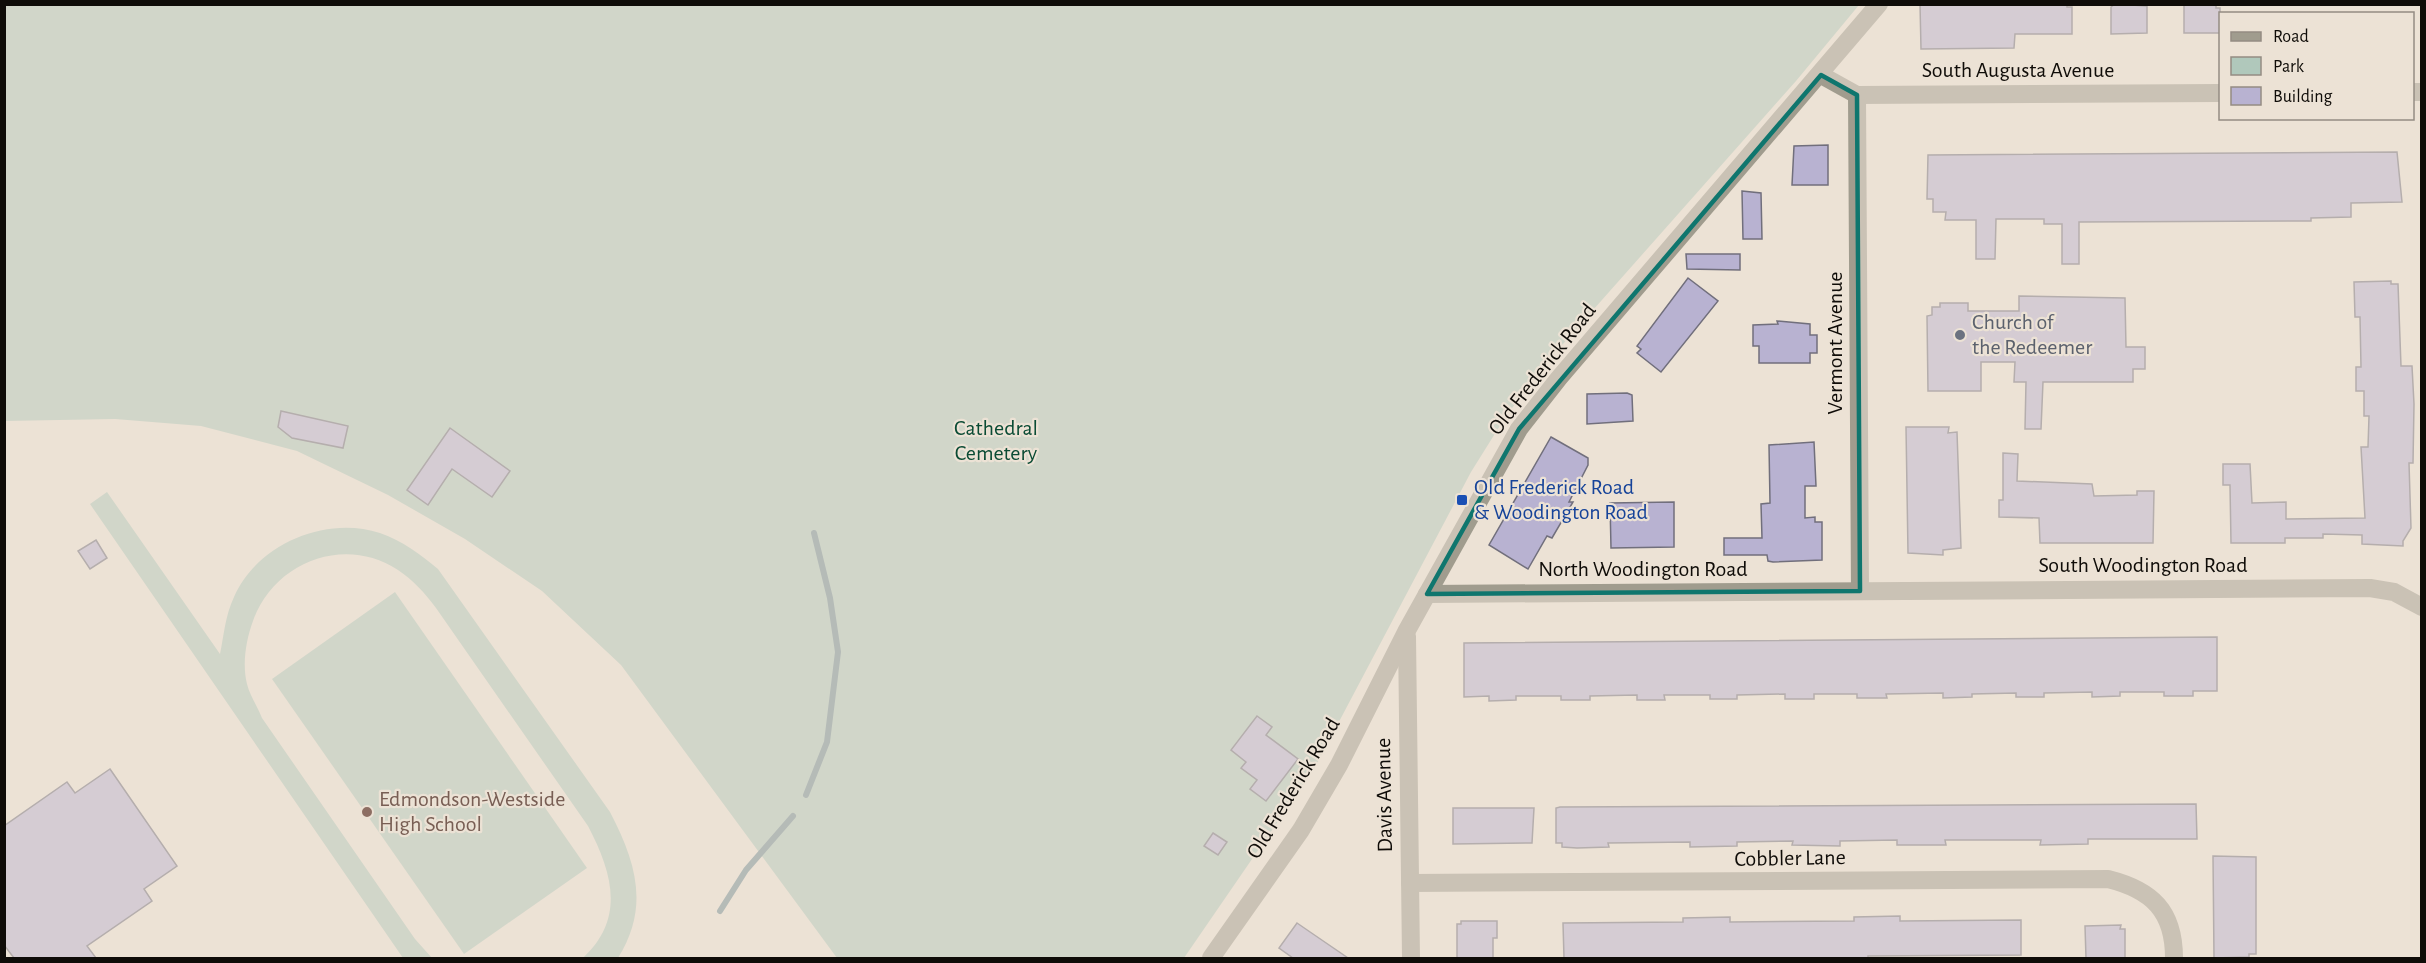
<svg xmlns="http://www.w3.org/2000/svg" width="2426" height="963" viewBox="0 0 2426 963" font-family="'Alegreya Sans',sans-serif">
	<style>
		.green { fill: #b0c8bb }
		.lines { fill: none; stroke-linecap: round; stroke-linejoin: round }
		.stream { stroke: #728c93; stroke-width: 6 }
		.building { fill: #b8b2d1; stroke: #716f7c; stroke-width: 1.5 }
		.street { stroke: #a09c8e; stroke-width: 18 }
		.marked { fill: none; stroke: #0f766e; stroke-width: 4.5; stroke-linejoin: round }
		.worship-dot { fill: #6b7280; stroke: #ece2d5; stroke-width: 2 }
		.transit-dot { fill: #1a4fb4; stroke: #ece2d5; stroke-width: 2 }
		.education-dot { fill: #8d6e63; stroke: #ece2d5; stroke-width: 2 }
		.labels { text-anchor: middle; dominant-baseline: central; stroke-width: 4.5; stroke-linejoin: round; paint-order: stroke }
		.street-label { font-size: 22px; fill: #0f0c08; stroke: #ece2d5 }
		.worship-label { font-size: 22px; fill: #5b616d; stroke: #ece2d5; text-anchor: start }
		.park-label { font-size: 22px; fill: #0a4b34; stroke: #ece2d5 }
		.transit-label { font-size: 22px; fill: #164399; stroke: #ece2d5; text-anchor: start }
		.education-label { font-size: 22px; fill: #785e54; stroke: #ece2d5; text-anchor: start }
	</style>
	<rect width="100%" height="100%" fill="#ece2d5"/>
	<g class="green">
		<path d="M 4,5 L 1859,5 L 1796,81 L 1547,362 L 1506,416 L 1471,472 L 1314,769 L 1184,958 L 837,958 L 621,665 L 542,591 L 465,539 L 388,495 L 297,451 L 201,426 L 115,419 L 5,421 Z"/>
		<path d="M 107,492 L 220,654 C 224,635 225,616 234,597 C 257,544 326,515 380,533 C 403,541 420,554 438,569 L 610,812 C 636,862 650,907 618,958 L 583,958 C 626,918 612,872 588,826 L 436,608 C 425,593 413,580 398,570 C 344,534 273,563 253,621 C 246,640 242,664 247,684 C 250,696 258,707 262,718 L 415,939 L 432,958 L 403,958 L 90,504 Z"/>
		<path d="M 395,592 L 587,868 L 464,954 L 272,679 Z"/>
	</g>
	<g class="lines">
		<g class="stream">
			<path d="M 806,795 L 827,742 L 838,652 L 830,598 L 814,533"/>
			<path d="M 720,911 L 746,870 L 793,816"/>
		</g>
	</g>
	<g class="building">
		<path d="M 1920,4 L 2067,4 L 2067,7 L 2072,7 L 2072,34 L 2015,34 L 2014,48 L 1921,49 Z"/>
		<path d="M 2115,4 L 2147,6 L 2147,33 L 2111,34 L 2111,7 Z"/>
		<path d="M 2216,4 L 2216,8 L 2220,8 L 2220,33 L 2184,33 L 2184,5 Z"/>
		<path d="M 1828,145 L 1828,185 L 1792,185 L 1794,146 Z"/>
		<path d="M 2397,152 L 2402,202 L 2351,203 L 2351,217 L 2311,218 L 2311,221 L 2079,222 L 2079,264 L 2062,264 L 2062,224 L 2044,224 L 2044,219 L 1996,219 L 1995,259 L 1976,259 L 1976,220 L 1945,220 L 1946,212 L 1933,212 L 1933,199 L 1927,199 L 1928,155 Z"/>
		<path d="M 1742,191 L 1761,193 L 1762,239 L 1743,239 Z"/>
		<path d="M 1686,254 L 1740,254 L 1740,270 L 1687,269 Z"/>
		<path d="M 1688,278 L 1718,301 L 1661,372 L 1637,353 L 1641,349 L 1637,346 Z"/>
		<path d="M 2391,281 L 2391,284 L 2398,284 L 2401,366 L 2412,366 L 2414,404 L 2413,463 L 2409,463 L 2411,528 L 2403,541 L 2403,546 L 2362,544 L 2362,535 L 2323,534 L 2323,538 L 2285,538 L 2285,543 L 2231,543 L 2230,485 L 2223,485 L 2223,464 L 2250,464 L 2252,503 L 2286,502 L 2286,519 L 2365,518 L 2361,447 L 2368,447 L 2369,416 L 2364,416 L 2364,391 L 2356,391 L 2356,367 L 2361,367 L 2360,317 L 2355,317 L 2354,282 Z"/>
		<path d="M 2019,296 L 2125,298 L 2126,347 L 2145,347 L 2145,369 L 2133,369 L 2133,382 L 2043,382 L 2041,429 L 2025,429 L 2026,382 L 2014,382 L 2015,362 L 1981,362 L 1981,391 L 1928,391 L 1927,316 L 1932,315 L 1932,307 L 1940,307 L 1940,303 L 1968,303 L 1968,311 L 2019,311 Z"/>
		<path d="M 1777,321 L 1810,324 L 1810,335 L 1817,335 L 1817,353 L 1810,353 L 1810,363 L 1759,363 L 1759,346 L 1753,346 L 1753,325 L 1778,324 Z"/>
		<path d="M 1627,393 L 1632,395 L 1633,421 L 1587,424 L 1587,394 Z"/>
		<path d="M 281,411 L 348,426 L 343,448 L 292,438 L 278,427 Z"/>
		<path d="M 1906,427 L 1949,427 L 1948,433 L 1957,432 L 1961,548 L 1943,550 L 1943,555 L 1908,553 Z"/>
		<path d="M 450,428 L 510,471 L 492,497 L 452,469 L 428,505 L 407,490 Z"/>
		<path d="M 1551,437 L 1588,458 L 1588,465 L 1569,502 L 1573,502 L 1552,538 L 1547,536 L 1528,569 L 1489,545 Z"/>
		<path d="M 1814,442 L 1816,486 L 1805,486 L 1805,518 L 1815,517 L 1815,522 L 1822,522 L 1822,560 L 1773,562 L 1768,561 L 1767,555 L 1724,555 L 1724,538 L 1762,538 L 1761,504 L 1770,503 L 1769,445 Z"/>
		<path d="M 2003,453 L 2018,454 L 2017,481 L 2092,484 L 2094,496 L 2137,495 L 2137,491 L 2154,491 L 2153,543 L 2040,543 L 2039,518 L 1999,517 L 1999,500 L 2003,500 Z"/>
		<path d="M 1674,502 L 1674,547 L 1611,548 L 1610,503 Z"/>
		<path d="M 96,540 L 107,558 L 90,569 L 78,551 Z"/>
		<path d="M 2217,637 L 2217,691 L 2193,691 L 2193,696 L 2164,696 L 2164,692 L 2120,692 L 2120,696 L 2092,697 L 2092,692 L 2044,693 L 2044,697 L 2016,697 L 2016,693 L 1972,694 L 1972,697 L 1943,698 L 1943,693 L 1886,694 L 1887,698 L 1857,698 L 1857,694 L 1814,694 L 1814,699 L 1785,699 L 1785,694 L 1737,695 L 1737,699 L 1710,699 L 1710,695 L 1664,695 L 1665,700 L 1637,700 L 1637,695 L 1590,696 L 1590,700 L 1561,700 L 1561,696 L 1516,696 L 1516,700 L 1489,701 L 1489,696 L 1464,697 L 1464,643 Z"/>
		<path d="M 1257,716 L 1272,727 L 1266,735 L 1298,759 L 1266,801 L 1250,789 L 1257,780 L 1241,768 L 1246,762 L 1231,750 Z"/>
		<path d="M 110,769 L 177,866 L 144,889 L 152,901 L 87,946 L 96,958 L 14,958 L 4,945 L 4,826 L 67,782 L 75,793 Z"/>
		<path d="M 2196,804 L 2197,839 L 2088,839 L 2088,844 L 2040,845 L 2041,840 L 1945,840 L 1946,845 L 1897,845 L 1897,840 L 1840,841 L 1840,846 L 1792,845 L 1793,841 L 1737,842 L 1737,846 L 1690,847 L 1690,842 L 1608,843 L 1609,847 L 1577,848 L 1562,847 L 1562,843 L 1556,843 L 1556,808 L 1560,807 Z"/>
		<path d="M 1453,808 L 1534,808 L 1532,843 L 1453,844 Z"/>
		<path d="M 1213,833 L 1227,842 L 1218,855 L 1204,846 Z"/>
		<path d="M 2213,856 L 2256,857 L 2256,954 L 2249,954 L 2249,957 L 2214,958 Z"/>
		<path d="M 1900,916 L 1900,921 L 2021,920 L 2021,955 L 1868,956 L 1868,958 L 1564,958 L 1563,923 L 1683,922 L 1683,918 L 1730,917 L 1730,922 L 1854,921 L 1854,917 Z"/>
		<path d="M 1461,921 L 1497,921 L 1497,938 L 1493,938 L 1493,958 L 1457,958 L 1457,924 L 1461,924 Z"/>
		<path d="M 1297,923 L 1313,934 L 1348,958 L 1293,958 L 1279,948 Z"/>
		<path d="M 2121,925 L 2120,929 L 2125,929 L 2125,958 L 2086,958 L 2085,926 Z"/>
	</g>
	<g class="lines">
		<g class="street">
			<path d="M 1821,75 L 1857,95 L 2220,93"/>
			<path d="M 2412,92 L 2422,92"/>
			<path d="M 1857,95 L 1860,591"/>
			<path d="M 1427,594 L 2370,588 L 2394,592 L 2422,607"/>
			<path d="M 1407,636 L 1411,958"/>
			<path d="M 1410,883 L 2108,879 C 2152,890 2174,911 2174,958"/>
			<path d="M 1211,958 L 1301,830 L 1339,765 L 1406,632 L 1519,429 L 1559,378 L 1879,4"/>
		</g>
	</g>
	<path d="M0 0H2426V963H0ZM 1821,75 L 1857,95 L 1860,591 L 1427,594 L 1519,429 Z" fill="#ece2d5" fill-opacity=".55" fill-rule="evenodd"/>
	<path class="marked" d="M 1821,75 L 1857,95 L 1860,591 L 1427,594 L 1519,429 Z"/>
	<circle class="worship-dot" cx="1960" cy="335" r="6"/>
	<rect class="transit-dot" x="1456" y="494" width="12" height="12" rx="3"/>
	<circle class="education-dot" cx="367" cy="812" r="6"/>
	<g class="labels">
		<g class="street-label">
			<text x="2018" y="70">South Augusta Avenue</text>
			<text transform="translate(1835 343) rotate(-90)">Vermont Avenue</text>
			<text transform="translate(1542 369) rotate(-52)">Old Frederick Road</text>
			<text x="2143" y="565">South Woodington Road</text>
			<text x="1643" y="569">North Woodington Road</text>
			<text transform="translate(1293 788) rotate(-59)">Old Frederick Road</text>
			<text transform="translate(1384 795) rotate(-91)">Davis Avenue</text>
			<text transform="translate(1790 858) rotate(-1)">Cobbler Lane</text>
		</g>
		<g class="worship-label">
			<text x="1972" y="322">Church of<tspan x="1972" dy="25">the Redeemer</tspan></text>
		</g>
		<g class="park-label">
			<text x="996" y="428">Cathedral<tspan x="996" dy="25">Cemetery</tspan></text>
		</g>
		<g class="transit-label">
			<text x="1474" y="487">Old Frederick Road<tspan x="1474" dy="25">&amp; Woodington Road</tspan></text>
		</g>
		<g class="education-label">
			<text x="379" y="799">Edmondson-Westside<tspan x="379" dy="25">High School</tspan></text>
		</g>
	</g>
	<rect width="2426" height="963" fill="none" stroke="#0f0c08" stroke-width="12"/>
	<rect x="2219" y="12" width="195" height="108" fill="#ece2d5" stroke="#948c83" stroke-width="1.5"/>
	<rect x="2231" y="32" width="30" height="9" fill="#a09c8e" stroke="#948c83" stroke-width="1.5"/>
	<text x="2273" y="42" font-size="18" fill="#0f0c08">Road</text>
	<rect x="2231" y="57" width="30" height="18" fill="#b0c8bb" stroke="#948c83" stroke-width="1.5"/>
	<text x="2273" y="72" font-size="18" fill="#0f0c08">Park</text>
	<rect x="2231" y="87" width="30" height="18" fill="#b8b2d1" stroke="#948c83" stroke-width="1.5"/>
	<text x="2273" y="102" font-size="18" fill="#0f0c08">Building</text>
</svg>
